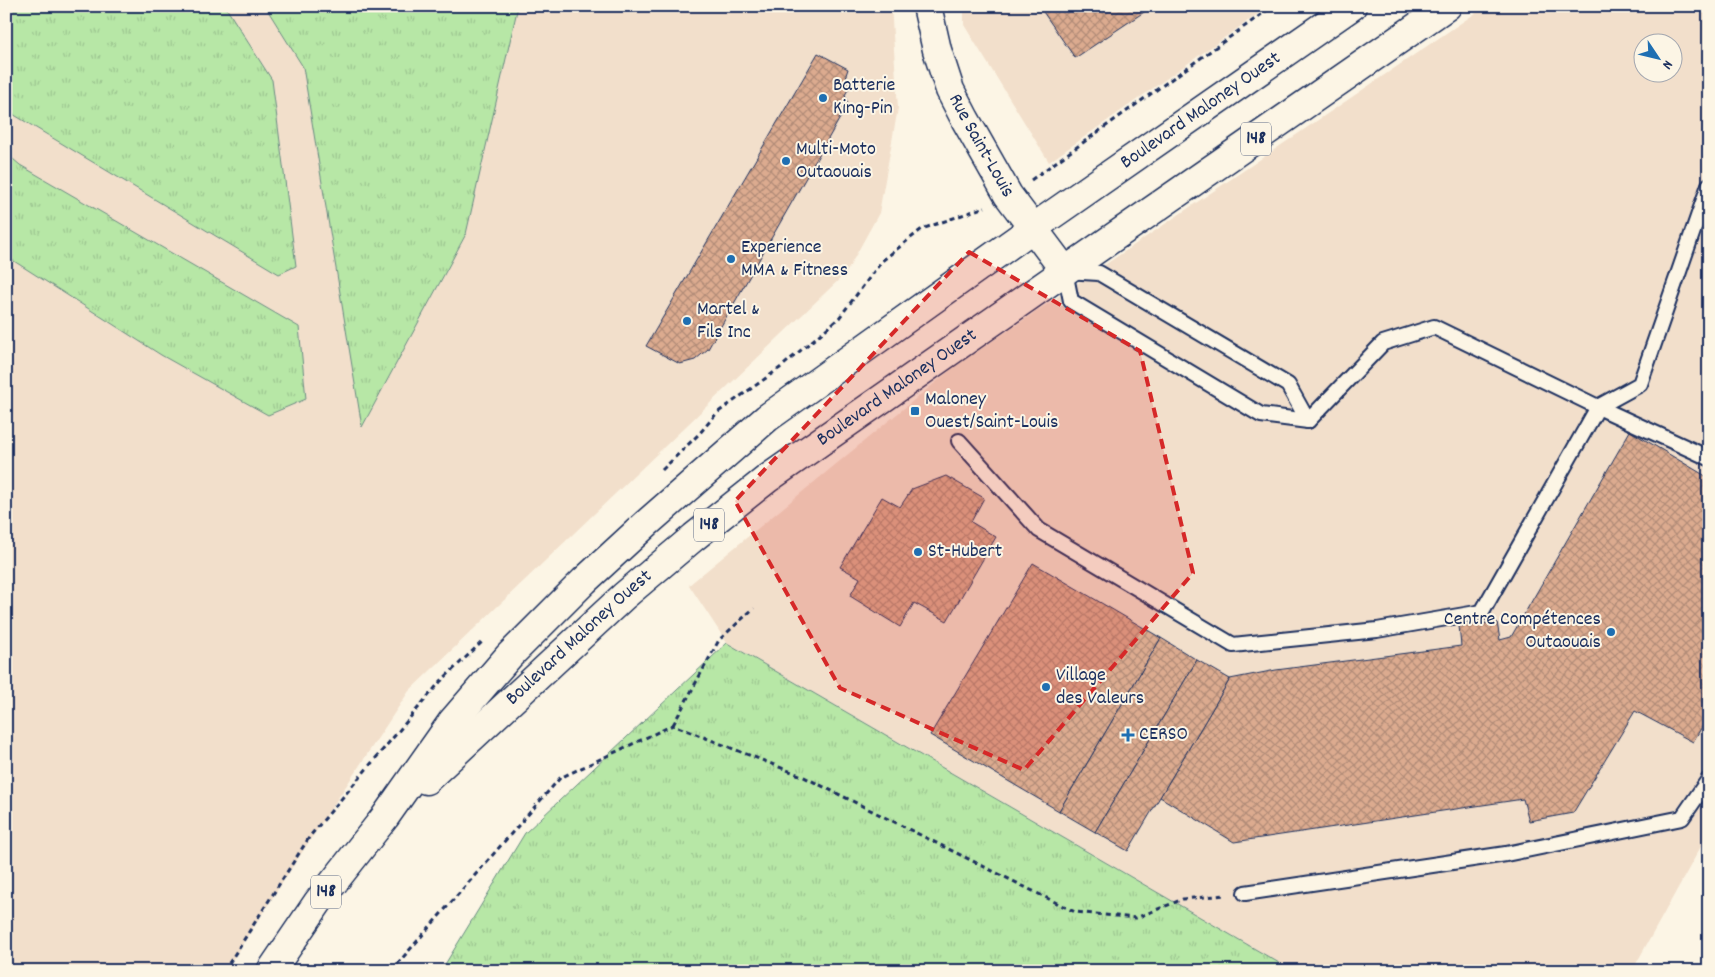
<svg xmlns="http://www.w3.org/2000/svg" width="1715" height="977" viewBox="0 0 1715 977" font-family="Dekko,sans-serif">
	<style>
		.built { fill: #f2dfcb; fill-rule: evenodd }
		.grass { fill: url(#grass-tufts); stroke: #698b82 }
		.building { fill: url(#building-cross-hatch); stroke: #1b2f5e }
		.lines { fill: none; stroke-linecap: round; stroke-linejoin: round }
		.service-casing { stroke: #1b2f5e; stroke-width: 18 }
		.tertiary-casing { stroke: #1b2f5e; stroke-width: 31 }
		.primary-casing { stroke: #1b2f5e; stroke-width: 31 }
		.path { stroke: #1b2f5e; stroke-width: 3; stroke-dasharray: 5 4; stroke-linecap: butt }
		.service { stroke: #fcf5e5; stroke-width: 14 }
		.tertiary { stroke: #fcf5e5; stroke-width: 28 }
		.primary { stroke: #fcf5e5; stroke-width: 28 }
		.marked { fill: #d62828; fill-opacity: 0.2; stroke: #d62828; stroke-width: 4; stroke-dasharray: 10 6; stroke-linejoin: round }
		.poi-dot { fill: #1f6fb2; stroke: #fcf5e5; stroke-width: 2 }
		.labels { text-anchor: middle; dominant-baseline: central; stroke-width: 4; stroke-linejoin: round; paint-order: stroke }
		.shield { fill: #fcf5e5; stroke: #5e6a86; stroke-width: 1 }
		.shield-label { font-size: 19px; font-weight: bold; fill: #1b2f5e }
		.poi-label { font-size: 20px; fill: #1b2f5e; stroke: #fcf5e5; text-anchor: start }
		.street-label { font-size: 20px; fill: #1b2f5e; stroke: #fcf5e5 }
	</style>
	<defs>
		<pattern id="grass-tufts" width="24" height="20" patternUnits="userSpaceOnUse" patternTransform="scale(1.25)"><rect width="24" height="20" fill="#b7e7a6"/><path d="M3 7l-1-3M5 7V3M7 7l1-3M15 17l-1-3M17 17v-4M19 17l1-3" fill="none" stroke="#9dc691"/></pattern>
		<pattern id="building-cross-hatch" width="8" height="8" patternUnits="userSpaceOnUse" patternTransform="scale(1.25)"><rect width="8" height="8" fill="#dcab8f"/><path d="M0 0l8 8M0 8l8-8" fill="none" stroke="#b28c78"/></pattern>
	</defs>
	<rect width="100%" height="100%" fill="#fcf5e5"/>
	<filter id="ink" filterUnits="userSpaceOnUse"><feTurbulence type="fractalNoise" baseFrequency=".02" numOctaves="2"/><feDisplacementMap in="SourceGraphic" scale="10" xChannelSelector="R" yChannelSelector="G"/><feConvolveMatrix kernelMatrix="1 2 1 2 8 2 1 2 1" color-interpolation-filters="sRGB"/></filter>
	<g filter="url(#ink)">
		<g class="built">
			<path d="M 6,6 L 891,6 L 898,108 L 879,213 L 846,273 L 409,691 L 293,866 L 225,971 L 6,971 Z"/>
			<path d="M 964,6 L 1269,6 L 1049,162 L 964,25 Z"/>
			<path d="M 1486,6 L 1709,6 L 1709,832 L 1632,971 L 1293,971 L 727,643 L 689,585 L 953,368 ZM 1642,42 L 1672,42 L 1672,72 L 1642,72 Z"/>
		</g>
		<g class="grass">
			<path d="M 6,6 L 225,6 L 272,80 L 296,266 L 279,274 L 6,110 Z"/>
			<path d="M 265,6 L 518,6 L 466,234 L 362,427 L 303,67 Z"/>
			<path d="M 6,153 L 20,165 L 299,327 L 306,399 L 268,415 L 161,355 L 6,256 Z"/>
			<path d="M 727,643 L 1293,971 L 441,971 L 525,833 Z"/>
		</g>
		<g class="building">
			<path d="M 1039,6 L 1153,6 L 1075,58 Z"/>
			<path d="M 818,53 L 848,69 L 846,75 L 850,86 L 845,95 L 848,104 L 708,349 L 695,360 L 680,364 L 646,346 Z"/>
			<path d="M 1630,431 L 1709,478 L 1709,715 L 1693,742 L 1635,711 L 1573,813 L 1529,821 L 1523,799 L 1234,842 L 1160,797 L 1230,679 L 1276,670 L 1461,646 L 1459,626 L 1497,622 L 1500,640 L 1511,637 Z"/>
			<path d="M 946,476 L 984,498 L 971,522 L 996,537 L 947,621 L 914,603 L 900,627 L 850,596 L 860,578 L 840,567 L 882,497 L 900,507 L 912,489 Z"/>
			<path d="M 1033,563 L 1161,638 L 1059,811 L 930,735 Z"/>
			<path d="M 1161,638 L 1197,660 L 1095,832 L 1059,811 Z"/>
			<path d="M 1197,660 L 1230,679 L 1128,851 L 1095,832 Z"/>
		</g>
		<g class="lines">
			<defs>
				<g id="service">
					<path d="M 1065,271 L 1099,273 L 1288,385 L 1308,421 L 1261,415 L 1071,301 Z"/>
					<path d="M 1308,421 L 1383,343 L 1434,327 L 1598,407 L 1640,384 L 1709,185"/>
					<path d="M 959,441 L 1039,530 L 1233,645 L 1377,630 L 1482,612 L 1598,407 L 1709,458"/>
					<path d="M 1245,893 L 1506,854 L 1682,818 L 1709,779"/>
				</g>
				<g id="tertiary">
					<path id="s1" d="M 927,6 L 937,50 L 950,90 L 965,119 L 1008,195 L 1065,271"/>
				</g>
				<g id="primary">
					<path id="s2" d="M 426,780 L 624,596 L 694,537 L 767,479 L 1065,271 L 1447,6"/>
					<path id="s3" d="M 271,971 L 318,902 L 385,817 L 452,722 L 509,656 L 584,581 L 647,523 L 767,418 L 1033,228 L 1352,6"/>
				</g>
			</defs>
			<use href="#service" class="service-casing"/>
			<use href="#tertiary" class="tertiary-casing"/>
			<use href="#primary" class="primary-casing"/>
			<g class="path">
				<path d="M 1031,180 L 1273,6"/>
				<path d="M 662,470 L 699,434 L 717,413 L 780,368 L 839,318 L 882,261 L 922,229 L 985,207"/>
				<path d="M 673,725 L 719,640 L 754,608"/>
				<path d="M 224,971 L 310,836 L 440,682 L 484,640"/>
				<path d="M 391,971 L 560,778 L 673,725 L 802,776 L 1075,912 L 1136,918 L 1183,899 L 1226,895"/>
			</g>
			<use href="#service" class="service"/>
			<use href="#tertiary" class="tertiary"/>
			<use href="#primary" class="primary"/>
		</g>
	</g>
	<path class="marked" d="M 969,252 L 1140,351 L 1193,573 L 1024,770 L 840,688 L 735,501 Z"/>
	<g class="poi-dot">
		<circle cx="823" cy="98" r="5"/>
		<circle cx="786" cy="161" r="5"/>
		<circle cx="731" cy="259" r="5"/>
		<circle cx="687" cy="321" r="5"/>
		<rect x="910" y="406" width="10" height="10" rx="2.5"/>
		<circle cx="918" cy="552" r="5"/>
		<circle cx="1611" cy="632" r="5"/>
		<circle cx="1046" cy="687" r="5"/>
		<path d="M1125.5 727.5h5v5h5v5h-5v5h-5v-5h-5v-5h5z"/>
	</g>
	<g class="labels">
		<g class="shield">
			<rect x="1241" y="122.5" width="30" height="33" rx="4"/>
			<rect x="694" y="508.5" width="30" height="33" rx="4"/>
			<rect x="311" y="875.5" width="30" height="33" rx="4"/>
		</g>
		<g class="shield-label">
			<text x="1256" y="139">148</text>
			<text x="709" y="525">148</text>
			<text x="326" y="892">148</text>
		</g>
		<g class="poi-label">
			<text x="833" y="86">Batterie<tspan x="833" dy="23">King-Pin</tspan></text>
			<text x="796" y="150">Multi-Moto<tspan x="796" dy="23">Outaouais</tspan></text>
			<text x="741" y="248">Experience<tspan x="741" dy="23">MMA &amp; Fitness</tspan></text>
			<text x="697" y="310">Martel &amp;<tspan x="697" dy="23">Fils Inc</tspan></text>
			<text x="925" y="400">Maloney<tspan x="925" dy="23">Ouest/Saint-Louis</tspan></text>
			<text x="928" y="552">St-Hubert</text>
			<text x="1601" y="620" text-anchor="end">Centre Compétences<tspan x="1601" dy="23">Outaouais</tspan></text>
			<text x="1056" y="676">Village<tspan x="1056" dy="23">des Valeurs</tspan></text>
			<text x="1139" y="735">CERSO</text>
		</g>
		<g class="street-label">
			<text stroke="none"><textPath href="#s3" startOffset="1278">Boulevard Maloney Ouest</textPath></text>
			<text stroke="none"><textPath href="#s1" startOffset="151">Rue Saint-Louis</textPath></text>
			<text stroke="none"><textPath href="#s2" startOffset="614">Boulevard Maloney Ouest</textPath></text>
			<text stroke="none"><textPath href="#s2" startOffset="209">Boulevard Maloney Ouest</textPath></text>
		</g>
	</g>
	<rect width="1715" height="977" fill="none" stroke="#fcf5e5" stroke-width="25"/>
	<rect x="12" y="12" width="1690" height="952" fill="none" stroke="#1b2f5e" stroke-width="2" filter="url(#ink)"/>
	<g transform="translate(1658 58) rotate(125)"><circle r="24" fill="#fcf5e5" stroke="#a2a6af"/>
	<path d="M0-4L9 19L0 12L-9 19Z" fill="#1f6fb2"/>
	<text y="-8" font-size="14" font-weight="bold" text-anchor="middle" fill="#1b2f5e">N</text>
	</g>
</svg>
